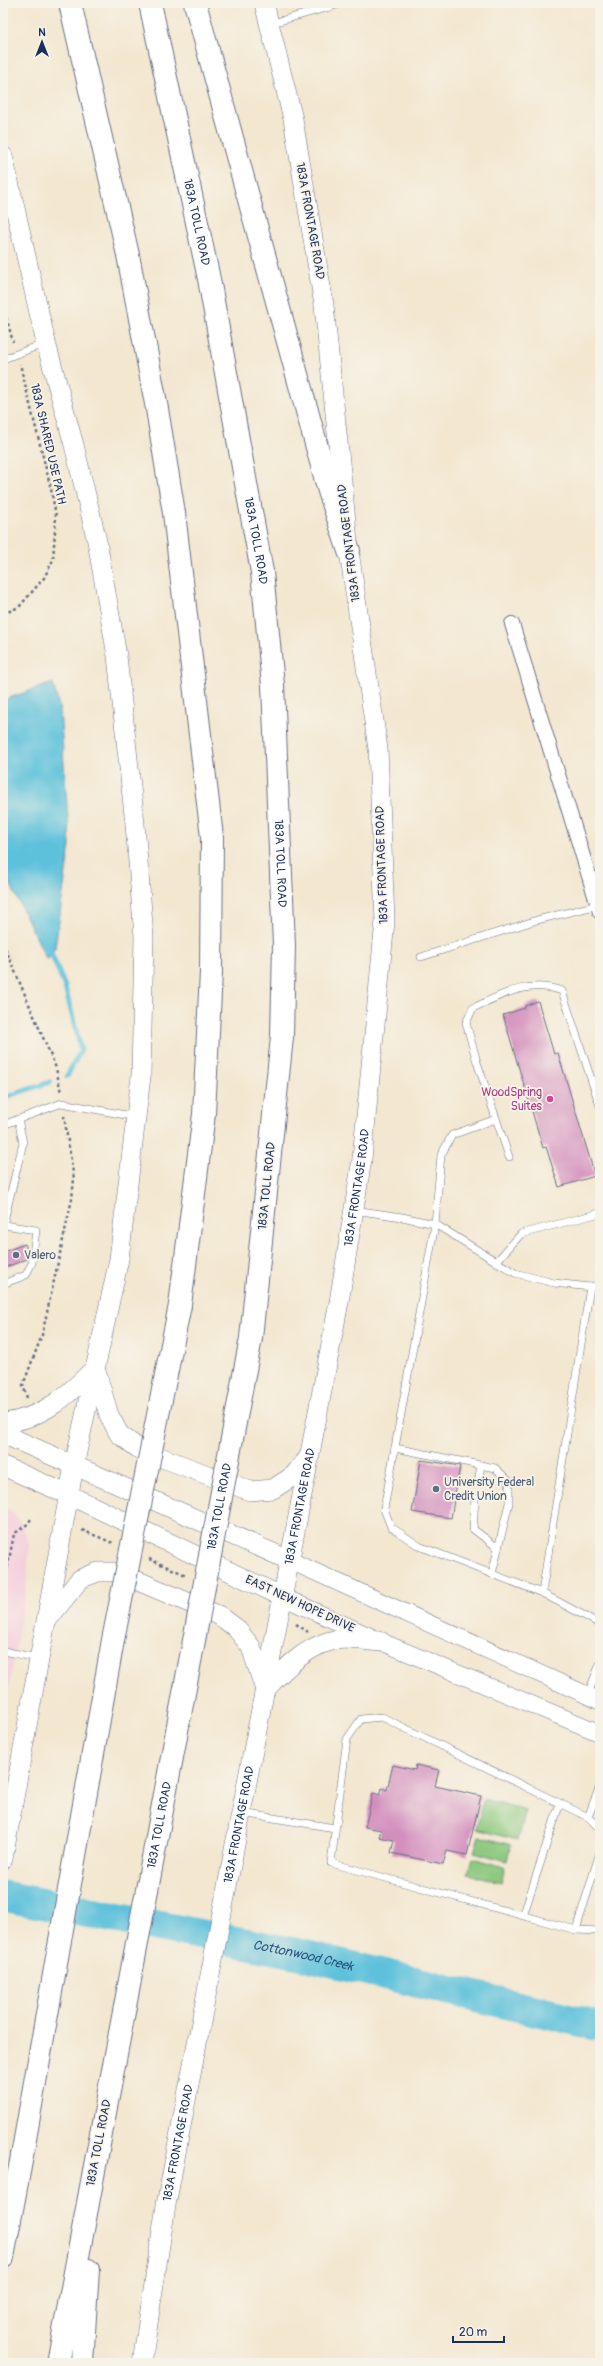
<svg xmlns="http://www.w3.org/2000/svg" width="603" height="2366" viewBox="0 0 603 2366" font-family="Pangolin,sans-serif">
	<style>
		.built { fill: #f4cfdd }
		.green { fill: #8dc97f; stroke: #547c6e }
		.water { fill: #5dc1db; stroke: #3c789c }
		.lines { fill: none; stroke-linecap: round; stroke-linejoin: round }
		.stream { stroke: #5dc1db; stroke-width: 5 }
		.river { stroke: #5dc1db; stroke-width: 31 }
		.building { fill: #d38ebe }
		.service-casing { stroke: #676f86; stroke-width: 8 }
		.minor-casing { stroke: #676f86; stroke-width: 16 }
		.tertiary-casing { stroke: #676f86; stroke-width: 18 }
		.secondary-casing { stroke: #676f86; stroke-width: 20 }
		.motorway-casing { stroke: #676f86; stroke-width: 24 }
		.path { stroke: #676f86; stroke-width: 2.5; stroke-dasharray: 3 3; stroke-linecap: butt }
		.service { stroke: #fff; stroke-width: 7 }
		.minor { stroke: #fff; stroke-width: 14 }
		.tertiary { stroke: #fff; stroke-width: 17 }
		.secondary { stroke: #fff; stroke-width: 19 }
		.motorway { stroke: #fff; stroke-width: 22 }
		.motorway-bridge-casing { stroke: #676f86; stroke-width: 24; stroke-linecap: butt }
		.motorway-bridge { stroke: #fff; stroke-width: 22 }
		.hotel-dot { fill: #d1479c; stroke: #f7f3e8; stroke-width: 1.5 }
		.service-dot { fill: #5c6f8a; stroke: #f7f3e8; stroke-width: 1.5 }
		.labels { text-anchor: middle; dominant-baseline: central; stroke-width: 3.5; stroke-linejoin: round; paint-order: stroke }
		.street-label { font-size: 12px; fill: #1b2f5e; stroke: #f7f3e8 }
		.hotel-label { font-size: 12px; fill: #b23c85; stroke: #f7f3e8; text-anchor: end }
		.service-label { font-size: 12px; fill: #4e5e75; stroke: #f7f3e8; text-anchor: start }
		.water-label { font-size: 13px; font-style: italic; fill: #2c547d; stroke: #f7f3e8 }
	</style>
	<rect width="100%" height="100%" fill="#f7f3e8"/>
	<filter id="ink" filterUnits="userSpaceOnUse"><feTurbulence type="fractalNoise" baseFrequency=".025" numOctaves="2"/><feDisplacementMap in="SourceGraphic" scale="8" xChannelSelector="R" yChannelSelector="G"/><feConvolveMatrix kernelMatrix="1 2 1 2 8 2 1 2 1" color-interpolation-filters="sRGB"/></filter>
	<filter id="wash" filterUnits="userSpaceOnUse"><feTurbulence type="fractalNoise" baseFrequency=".012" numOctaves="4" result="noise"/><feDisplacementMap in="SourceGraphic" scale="16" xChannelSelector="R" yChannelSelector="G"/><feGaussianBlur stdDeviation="0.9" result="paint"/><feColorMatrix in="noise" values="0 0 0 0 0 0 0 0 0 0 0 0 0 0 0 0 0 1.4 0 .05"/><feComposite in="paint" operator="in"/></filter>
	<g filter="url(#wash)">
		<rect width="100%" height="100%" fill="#f3e7d0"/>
		<path class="built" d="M 3,1507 L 12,1511 L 23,1526 L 29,1545 L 27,1584 L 3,1720 Z"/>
		<g class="green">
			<path d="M 484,1799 L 526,1810 L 518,1840 L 476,1829 Z"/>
			<path d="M 479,1836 L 511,1845 L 507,1861 L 474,1852 Z"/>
			<path d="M 473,1858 L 505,1867 L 501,1882 L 468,1874 Z"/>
		</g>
		<path class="water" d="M 53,683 L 60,711 L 70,845 L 55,948 L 47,960 L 3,869 L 3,700 Z"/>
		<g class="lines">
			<g class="stream">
				<path d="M 49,948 L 65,987 L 81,1050 L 67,1076"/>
				<path d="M 3,1098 L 50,1082"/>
			</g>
			<path class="river" id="s1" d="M 3,1896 L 295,1953 L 600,2026"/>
		</g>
		<g id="blocks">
			<g class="building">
				<path d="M 538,1001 L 554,1054 L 558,1053 L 595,1176 L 559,1187 L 546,1147 L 543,1148 L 503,1015 L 525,1008 L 525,1006 Z"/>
				<path d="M 25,1244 L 28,1252 L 27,1259 L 3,1268 L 3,1252 Z"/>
				<path d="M 421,1460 L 460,1466 L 451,1518 L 412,1512 Z"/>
				<path d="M 393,1765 L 415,1770 L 416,1765 L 439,1770 L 435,1786 L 481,1796 L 467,1855 L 447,1851 L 443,1864 L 391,1853 L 394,1840 L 379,1837 L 381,1830 L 365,1827 L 373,1793 L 380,1795 L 382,1788 L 387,1790 Z"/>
			</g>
		</g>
	</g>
	<g filter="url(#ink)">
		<use href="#blocks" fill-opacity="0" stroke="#676f86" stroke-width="1"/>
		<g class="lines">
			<defs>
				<g id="service">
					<path d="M 269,24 L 344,3"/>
					<path d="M 3,359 L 46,343"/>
					<path d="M 421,957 L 537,920 L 598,905"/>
					<path d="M 496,1119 L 452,1135 L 441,1155 L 435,1224 L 384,1509 L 391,1527 L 419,1546 L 542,1593"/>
					<path d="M 3,1125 L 62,1103 L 136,1117"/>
					<path d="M 509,1157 L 477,1062 L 466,1023 L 473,1008 C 503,994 529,979 562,991 L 600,1106"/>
					<path d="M 354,1210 L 402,1217 L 435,1224 L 515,1273 L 554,1283 L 590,1287 L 600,1284"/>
					<path d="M 3,1222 L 4,1225 L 36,1230 L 32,1263 L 26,1275 L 3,1284"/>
					<path d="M 3,1225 L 23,1143 L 18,1119"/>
					<path d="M 496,1262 L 521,1234 L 600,1213"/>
					<path d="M 590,1287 L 542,1593 L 600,1624"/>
					<path d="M 395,1448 L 495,1468 L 509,1481 L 509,1503 L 492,1574"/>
					<path d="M 478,1482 L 481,1465"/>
					<path d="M 475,1498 L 473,1529 L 498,1548"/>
					<path d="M 3,1651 L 38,1658"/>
					<path d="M 587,1696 L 600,1664"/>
					<path d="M 242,1813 L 335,1828"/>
					<path d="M 588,1817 L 600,1786"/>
					<path d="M 600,1829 L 588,1817 L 382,1717 L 361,1719 L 347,1739 L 331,1863 L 576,1930 L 600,1852"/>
					<path d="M 523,1916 L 560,1803"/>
					<path d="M 576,1930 L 600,1931"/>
				</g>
				<path id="minor" d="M 512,624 L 600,912"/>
				<g id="tertiary">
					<path d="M 291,1561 L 600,1701"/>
					<path d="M 283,1597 L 382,1642 L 600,1733"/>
				</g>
				<g id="secondary">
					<path d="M 3,156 L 46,343 L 74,445 L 97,541 L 117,656 L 135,824 L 144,937 L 141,1076 L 119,1259 L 74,1466 L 3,1859"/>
					<path d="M 3,1423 C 43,1419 68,1395 95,1368 L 109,1415 L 119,1434 L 139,1449 L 250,1491 L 273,1489 L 293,1476 L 309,1457"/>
					<path d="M 3,1434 L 291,1561"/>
					<path d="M 3,1466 L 69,1495 L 283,1597"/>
					<path d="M 48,1619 L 80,1579 L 98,1572 L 117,1572 L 220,1616 L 236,1628 L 251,1647 L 265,1690 C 285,1668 312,1640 344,1639 C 356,1639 369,1641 382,1642"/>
					<path id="s2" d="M 142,2363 L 166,2205 L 339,1302 L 362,1159 L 385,921 L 378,749 L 349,551 L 324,305 L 293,119 L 264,3"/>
				</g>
				<g id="motorway">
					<path d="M 70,3 L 128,255 L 157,409 L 174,513 L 212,837 L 211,972 L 204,1114 L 180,1305"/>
					<path id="s3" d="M 150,3 L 209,279 L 262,572 L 273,685 L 284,945 L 282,1037 L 251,1338"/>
					<path d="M 195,3 L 329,491 L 349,551"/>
					<path d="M 3,2257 L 22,2156"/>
					<path d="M 58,2363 L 94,2171"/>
					<path d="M 82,2363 L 88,2270"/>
				</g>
			</defs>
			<use href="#service" class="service-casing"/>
			<use href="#minor" class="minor-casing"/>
			<use href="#tertiary" class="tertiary-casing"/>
			<use href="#secondary" class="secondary-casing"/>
			<use href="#motorway" class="motorway-casing"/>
			<g class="path">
				<path d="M 3,306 L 13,342"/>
				<path d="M 3,614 L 19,607 L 44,578 L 53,560 L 56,516 L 51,489 L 20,364"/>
				<path d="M 3,943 L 56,1068 L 61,1093"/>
				<path d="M 27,1398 L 23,1385 L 42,1335 L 72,1199 L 74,1179 L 64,1116"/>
				<path d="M 82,1530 L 113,1543"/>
				<path d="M 149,1559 L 186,1575"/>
				<path d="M 3,1591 L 14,1534 L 29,1523 L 31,1518"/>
				<path d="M 296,1624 L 308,1632"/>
			</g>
			<use href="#service" class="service"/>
			<use href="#minor" class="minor"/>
			<use href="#tertiary" class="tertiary"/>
			<use href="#secondary" class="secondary"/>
			<use href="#motorway" class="motorway"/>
			<defs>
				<g id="motorway-bridge">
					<path d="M 22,2156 L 113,1640 L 180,1305"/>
					<path id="s4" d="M 94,2171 L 251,1338"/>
				</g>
			</defs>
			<use href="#motorway-bridge" class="motorway-bridge-casing"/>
			<use href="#motorway-bridge" class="motorway-bridge"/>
		</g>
	</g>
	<circle class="hotel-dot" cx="550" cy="1099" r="4"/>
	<g class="service-dot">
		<circle cx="16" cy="1255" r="4"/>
		<circle cx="436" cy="1489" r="4"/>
	</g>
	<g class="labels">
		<g class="street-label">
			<text transform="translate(310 221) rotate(80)">183A FRONTAGE ROAD</text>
			<text stroke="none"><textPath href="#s3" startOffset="224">183A TOLL ROAD</textPath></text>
			<text transform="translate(48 444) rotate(77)">183A SHARED USE PATH</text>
			<text stroke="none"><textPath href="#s3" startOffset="548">183A TOLL ROAD</textPath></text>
			<text transform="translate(349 543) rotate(-97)">183A FRONTAGE ROAD</text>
			<text stroke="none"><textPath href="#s3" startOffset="872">183A TOLL ROAD</textPath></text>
			<text transform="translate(382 865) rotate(-92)">183A FRONTAGE ROAD</text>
			<text transform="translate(267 1186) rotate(-84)">183A TOLL ROAD</text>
			<text stroke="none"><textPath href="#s2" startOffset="1195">183A FRONTAGE ROAD</textPath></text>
			<text stroke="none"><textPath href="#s4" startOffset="676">183A TOLL ROAD</textPath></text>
			<text stroke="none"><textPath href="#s2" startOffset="871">183A FRONTAGE ROAD</textPath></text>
			<text transform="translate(300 1604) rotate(25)">EAST NEW HOPE DRIVE</text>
			<text stroke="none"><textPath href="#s2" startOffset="547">183A FRONTAGE ROAD</textPath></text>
			<text stroke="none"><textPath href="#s4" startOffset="352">183A TOLL ROAD</textPath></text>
			<text transform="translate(99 2143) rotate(-79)">183A TOLL ROAD</text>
			<text stroke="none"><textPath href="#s2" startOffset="223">183A FRONTAGE ROAD</textPath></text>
		</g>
		<g class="hotel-label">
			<text x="542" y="1092">WoodSpring<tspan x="542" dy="14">Suites</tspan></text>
		</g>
		<g class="service-label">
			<text x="24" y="1255">Valero</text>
			<text x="444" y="1482">University Federal<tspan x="444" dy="14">Credit Union</tspan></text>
		</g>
		<g class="water-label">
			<text stroke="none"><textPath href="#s1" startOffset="306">Cottonwood Creek</textPath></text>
		</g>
	</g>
	<rect width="603" height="2366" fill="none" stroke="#f7f3e8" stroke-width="16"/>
	<g transform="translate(42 42)" stroke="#f7f3e8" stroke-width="3" paint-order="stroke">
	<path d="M0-3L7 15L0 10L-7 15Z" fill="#1b2f5e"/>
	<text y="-6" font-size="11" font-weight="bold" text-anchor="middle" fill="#1b2f5e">N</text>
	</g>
	<path d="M453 2336v6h51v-6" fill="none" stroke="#1b2f5e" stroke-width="2"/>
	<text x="459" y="2336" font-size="12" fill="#1b2f5e" stroke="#f7f3e8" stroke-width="3" paint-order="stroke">20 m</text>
</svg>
